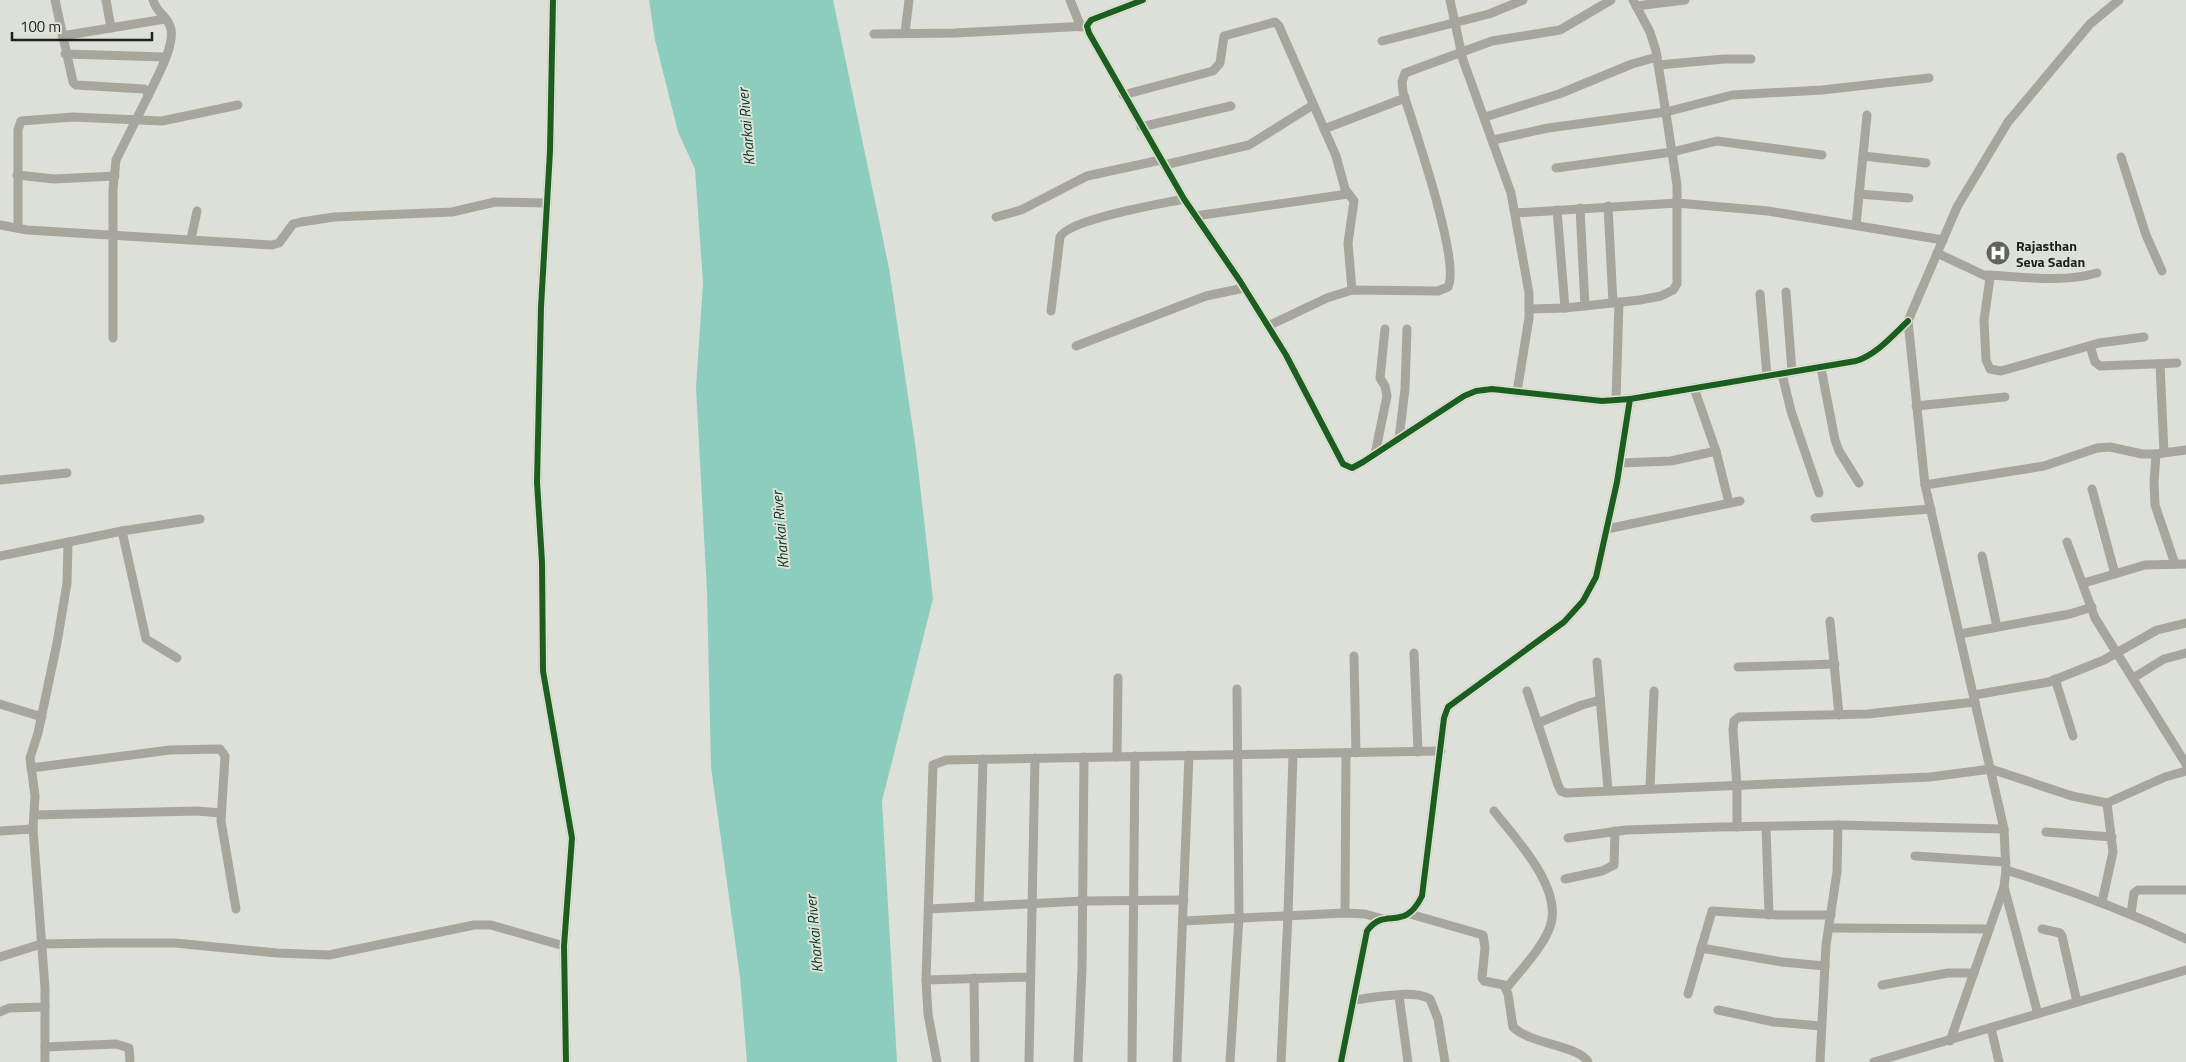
<svg xmlns="http://www.w3.org/2000/svg" width="2186" height="1062" viewBox="0 0 2186 1062" font-family="'Titillium Web',sans-serif">
	<style>
		.water { fill: #8dcdbe }
		.lines { fill: none; stroke-linecap: round; stroke-linejoin: round }
		.street { stroke: #a7a69c; stroke-width: 9 }
		.cycleway-casing { stroke: #dee3d5; stroke-width: 9 }
		.cycleway { stroke: #1b5e20; stroke-width: 6 }
		.labels { text-anchor: middle; dominant-baseline: central; stroke-width: 4; stroke-linejoin: round; paint-order: stroke }
		.poi-label { font-size: 14px; font-weight: bold; fill: #1e201b; stroke: #dee3d5; text-anchor: start }
		.water-label { font-size: 15px; font-style: italic; fill: #07342c; stroke: #dee3d5 }
	</style>
	<rect width="100%" height="100%" fill="#dde0d8"/>
	<path class="water" d="M 649,0 L 833,0 L 889,268 L 916,450 L 933,599 L 882,801 L 897,1062 L 747,1062 L 740,977 L 711,767 L 707,592 L 696,387 L 703,283 L 695,169 L 678,132 L 655,40 Z"/>
	<g class="lines">
		<g class="street">
			<path d="M 55,0 L 73,82 L 76,85 L 144,89 L 147,91 L 148,96 L 116,160 L 113,189 L 113,338"/>
			<path d="M 106,0 L 111,28"/>
			<path d="M 553,0 L 550,151 L 541,307 L 537,482 L 542,562 L 543,671 L 572,838 L 564,946 L 566,1062"/>
			<path d="M 1070,0 L 1081,27"/>
			<path d="M 1143,0 L 1091,20 L 1087,26 L 1089,33 L 1184,199 L 1240,281 L 1286,355 L 1343,464 L 1352,468 L 1363,462 L 1464,396 L 1476,391 L 1492,389 L 1602,401 L 1630,399"/>
			<path d="M 1450,0 L 1463,60 L 1511,193 L 1529,293 L 1529,318 L 1517,392"/>
			<path d="M 2119,0 L 2090,24 L 2008,122 L 1957,207 L 1908,321 L 1925,485 L 2044,466 L 2097,448 L 2110,447 L 2142,454 L 2156,454 L 2186,450"/>
			<path d="M 1636,6 L 1685,0"/>
			<path d="M 905,33 L 909,0"/>
			<path d="M 874,34 L 955,33 L 1087,26"/>
			<path d="M 62,36 L 165,19"/>
			<path d="M 1382,41 L 1489,14 L 1523,0"/>
			<path d="M 65,54 L 165,57"/>
			<path d="M 1658,65 L 1724,59 L 1751,59"/>
			<path d="M 1123,95 L 1213,71 L 1220,63 L 1224,36 L 1275,22 L 1279,26 L 1336,156 L 1345,189 L 1354,201 L 1348,243 L 1352,290"/>
			<path d="M 148,96 C 156,79 177,43 170,26 C 166,15 156,12 153,0"/>
			<path d="M 1485,117 L 1559,94 L 1632,64 L 1657,57"/>
			<path d="M 1141,127 L 1231,106"/>
			<path d="M 1324,129 L 1405,98"/>
			<path d="M 1493,140 L 1548,128 L 1666,112 L 1732,95 L 1822,90 L 1929,78"/>
			<path d="M 1863,156 L 1926,163"/>
			<path d="M 2121,157 L 2146,235 L 2162,271"/>
			<path d="M 1164,165 L 1249,145 L 1313,105"/>
			<path d="M 1556,168 L 1672,152 L 1717,141 L 1822,155"/>
			<path d="M 17,175 L 54,179 L 115,176"/>
			<path d="M 1859,194 L 1909,198"/>
			<path d="M 1608,206 L 1613,303"/>
			<path d="M 1580,208 L 1585,306"/>
			<path d="M 1557,210 L 1565,308"/>
			<path d="M 1515,213 L 1677,203 L 1768,211 L 1943,240"/>
			<path d="M 1195,216 L 1348,194"/>
			<path d="M 996,217 L 1021,210 L 1087,176 L 1161,160"/>
			<path d="M 0,225 L 27,230 L 272,245 L 279,243 L 293,224 L 301,222 L 334,217 L 452,212 L 495,202 L 547,203"/>
			<path d="M 1856,225 L 1867,115"/>
			<path d="M 18,228 L 18,130 L 21,121 L 73,117 L 162,121 L 238,105"/>
			<path d="M 191,239 L 197,211"/>
			<path d="M 1937,253 L 1990,278 L 1984,320 L 1986,360 L 1990,369 L 2001,371 L 2099,343 L 2144,337"/>
			<path d="M 1988,275 C 2025,277 2061,283 2097,273"/>
			<path d="M 1786,292 L 1792,372"/>
			<path d="M 1760,294 L 1767,376"/>
			<path d="M 1530,309 L 1565,308 L 1640,300 L 1661,296 L 1673,290 L 1677,284 L 1677,185 L 1667,120 L 1656,51 L 1650,32 L 1633,0"/>
			<path d="M 1051,311 L 1060,237 C 1069,219 1161,204 1184,199"/>
			<path d="M 1268,326 L 1327,298 L 1352,290 L 1438,291 L 1448,287 C 1461,261 1413,125 1403,92 L 1402,82 L 1405,73 L 1492,41 L 1560,30 L 1611,0"/>
			<path d="M 1076,346 L 1206,296 L 1244,288"/>
			<path d="M 2090,346 L 2095,362 L 2100,366 L 2177,363"/>
			<path d="M 2160,364 L 2164,453"/>
			<path d="M 1821,368 L 1835,440 L 1839,451 L 1859,483"/>
			<path d="M 1782,374 L 1791,411 L 1819,493"/>
			<path d="M 1694,388 L 1716,451 L 1729,503"/>
			<path d="M 1616,400 L 1619,302"/>
			<path d="M 1916,406 L 2005,397"/>
			<path d="M 1399,439 L 1405,389 L 1407,329"/>
			<path d="M 1375,454 L 1387,396 L 1385,386 L 1380,378 L 1385,329"/>
			<path d="M 2156,454 L 2154,482 L 2155,505 L 2175,564"/>
			<path d="M 1620,463 L 1671,461 L 1716,451"/>
			<path d="M 0,480 L 67,473"/>
			<path d="M 1925,485 L 2004,829 L 2006,870 L 2004,887 L 1950,1041"/>
			<path d="M 2092,489 L 2115,574"/>
			<path d="M 1815,518 L 1931,509"/>
			<path d="M 1607,529 L 1740,501"/>
			<path d="M 122,531 L 146,639 L 177,658"/>
			<path d="M 2067,542 L 2095,618 L 2186,764"/>
			<path d="M 0,556 L 122,531 L 200,519"/>
			<path d="M 1982,556 L 1997,627"/>
			<path d="M 2084,583 L 2145,565 L 2186,564"/>
			<path d="M 1830,621 L 1839,715"/>
			<path d="M 1960,634 L 2070,614 L 2092,607"/>
			<path d="M 1414,653 L 1418,752"/>
			<path d="M 1354,656 L 1356,753"/>
			<path d="M 1597,662 L 1608,790"/>
			<path d="M 1738,667 L 1835,664"/>
			<path d="M 2133,678 L 2164,659 L 2186,653"/>
			<path d="M 2055,679 L 2073,736"/>
			<path d="M 1527,691 L 1558,785 L 1561,791 L 1566,793 L 1930,777 L 1991,769 L 2072,796 L 2107,803 L 2165,777 L 2186,771"/>
			<path d="M 1974,695 L 2049,682 L 2104,660 L 2157,630 L 2186,623"/>
			<path d="M 0,704 L 42,717"/>
			<path d="M 1538,723 L 1582,705 L 1600,700"/>
			<path d="M 1117,757 L 1118,678"/>
			<path d="M 31,768 L 170,750 L 220,749 L 225,756 L 221,821 L 236,909"/>
			<path d="M 1650,788 L 1654,691"/>
			<path d="M 1494,811 C 1516,839 1564,889 1550,927 C 1543,947 1519,972 1506,989"/>
			<path d="M 34,815 L 197,811 L 221,813"/>
			<path d="M 1737,827 L 1737,787 L 1733,730 L 1734,721 L 1739,717 L 1868,714 L 1975,702"/>
			<path d="M 1766,827 L 1769,915"/>
			<path d="M 0,831 L 33,829"/>
			<path d="M 2046,832 L 2112,837"/>
			<path d="M 1568,838 L 1626,830 L 1718,827 L 1838,825 L 2004,829"/>
			<path d="M 1915,856 L 2006,862"/>
			<path d="M 2006,870 C 2068,889 2127,911 2186,939"/>
			<path d="M 1565,879 L 1602,871 L 1614,865 L 1615,831"/>
			<path d="M 2004,887 L 2038,1014"/>
			<path d="M 2102,902 L 2113,852 L 2107,803"/>
			<path d="M 979,906 L 983,759"/>
			<path d="M 929,909 L 1083,901 L 1184,900"/>
			<path d="M 1345,913 L 1346,753"/>
			<path d="M 2131,913 L 2134,893 L 2138,890 L 2186,890"/>
			<path d="M 1410,914 L 1483,935 L 1485,948 L 1482,978 L 1484,981 L 1504,985 L 1508,994 L 1513,1027 C 1530,1044 1580,1046 1588,1062"/>
			<path d="M 1183,921 L 1345,913 L 1365,914 L 1383,919"/>
			<path d="M 1829,928 L 1989,929"/>
			<path d="M 2042,929 L 2060,933 L 2062,936 L 2077,1002"/>
			<path d="M 1701,948 L 1782,962 L 1825,966"/>
			<path d="M 0,957 L 41,944 L 104,943 L 175,943 L 277,953 L 329,955 L 474,925 L 491,925 L 564,946"/>
			<path d="M 974,978 L 975,1062"/>
			<path d="M 926,980 L 1030,977"/>
			<path d="M 1882,985 L 1948,973 L 1974,973"/>
			<path d="M 1688,994 L 1712,911 L 1778,915 L 1831,915"/>
			<path d="M 1399,996 L 1408,1062"/>
			<path d="M 1353,1000 C 1372,998 1413,989 1430,999 L 1438,1019 L 1445,1062"/>
			<path d="M 1718,1010 L 1774,1022 L 1821,1026"/>
			<path d="M 0,1012 L 9,1008 L 45,1007"/>
			<path d="M 1991,1028 L 1999,1062"/>
			<path d="M 45,1047 L 116,1044 L 129,1048 L 130,1062"/>
			<path d="M 45,1062 L 45,988 L 33,829 L 35,796 L 30,758 L 38,733 L 57,643 L 67,583 L 68,542"/>
			<path d="M 937,1062 L 928,1014 L 926,980 L 933,765 L 946,760 L 1441,751"/>
			<path d="M 1029,1062 L 1035,758"/>
			<path d="M 1078,1062 L 1082,968 L 1084,757"/>
			<path d="M 1132,1062 L 1135,756"/>
			<path d="M 1177,1062 L 1189,755"/>
			<path d="M 1230,1062 L 1239,917 L 1237,689"/>
			<path d="M 1281,1062 L 1288,915 L 1293,754"/>
			<path d="M 1341,1062 L 1367,931 C 1386,905 1403,934 1422,896 L 1444,718 L 1448,707 L 1564,622 L 1583,601 L 1596,577 L 1617,482 L 1630,399 L 1856,361 C 1877,354 1892,336 1908,321"/>
			<path d="M 1820,1062 L 1826,945 L 1837,872 L 1838,825"/>
			<path d="M 1874,1062 L 2186,970"/>
		</g>
		<defs>
			<g id="cycleway">
				<path d="M 553,0 L 550,151 L 541,307 L 537,482 L 542,562 L 543,671 L 572,838 L 564,946 L 566,1062"/>
				<path d="M 1143,0 L 1091,20 L 1087,26 L 1089,33 L 1184,199 L 1240,281 L 1286,355 L 1343,464 L 1352,468 L 1363,462 L 1464,396 L 1476,391 L 1492,389 L 1602,401 L 1630,399"/>
				<path d="M 1341,1062 L 1367,931 C 1386,905 1403,934 1422,896 L 1444,718 L 1448,707 L 1564,622 L 1583,601 L 1596,577 L 1617,482 L 1630,399 L 1856,361 C 1877,354 1892,336 1908,321"/>
			</g>
		</defs>
		<use href="#cycleway" class="cycleway-casing"/>
		<use href="#cycleway" class="cycleway"/>
	</g>
	<defs>
		<symbol id="hospital-disc" viewBox="-11 -11 22 22"><circle r="9.5" fill="#61635d" stroke="#dee3d5"/><path d="M-5-5h3v3.5h4V-5h3V5h-3V1.5h-4V5h-3Z" fill="#fff"/></symbol>
	</defs>
	<g fill-rule="evenodd">
		<use href="#hospital-disc" x="1984" y="239" width="28" height="28"/>
	</g>
	<g class="labels">
		<g class="poi-label">
			<text x="2016" y="245">Rajasthan<tspan x="2016" dy="16">Seva Sadan</tspan></text>
		</g>
		<g class="water-label">
			<text transform="translate(746 127) rotate(-95)">Kharkai River</text>
			<text transform="translate(780 530) rotate(-95)">Kharkai River</text>
			<text transform="translate(814 934) rotate(-95)">Kharkai River</text>
		</g>
	</g>
	<path d="M12 32v8h140v-8" fill="none" stroke="#1e201b" stroke-width="2.5"/>
	<text x="20" y="32" font-size="15" fill="#1e201b" stroke="#dee3d5" stroke-width="4" paint-order="stroke">100 m</text>
</svg>
